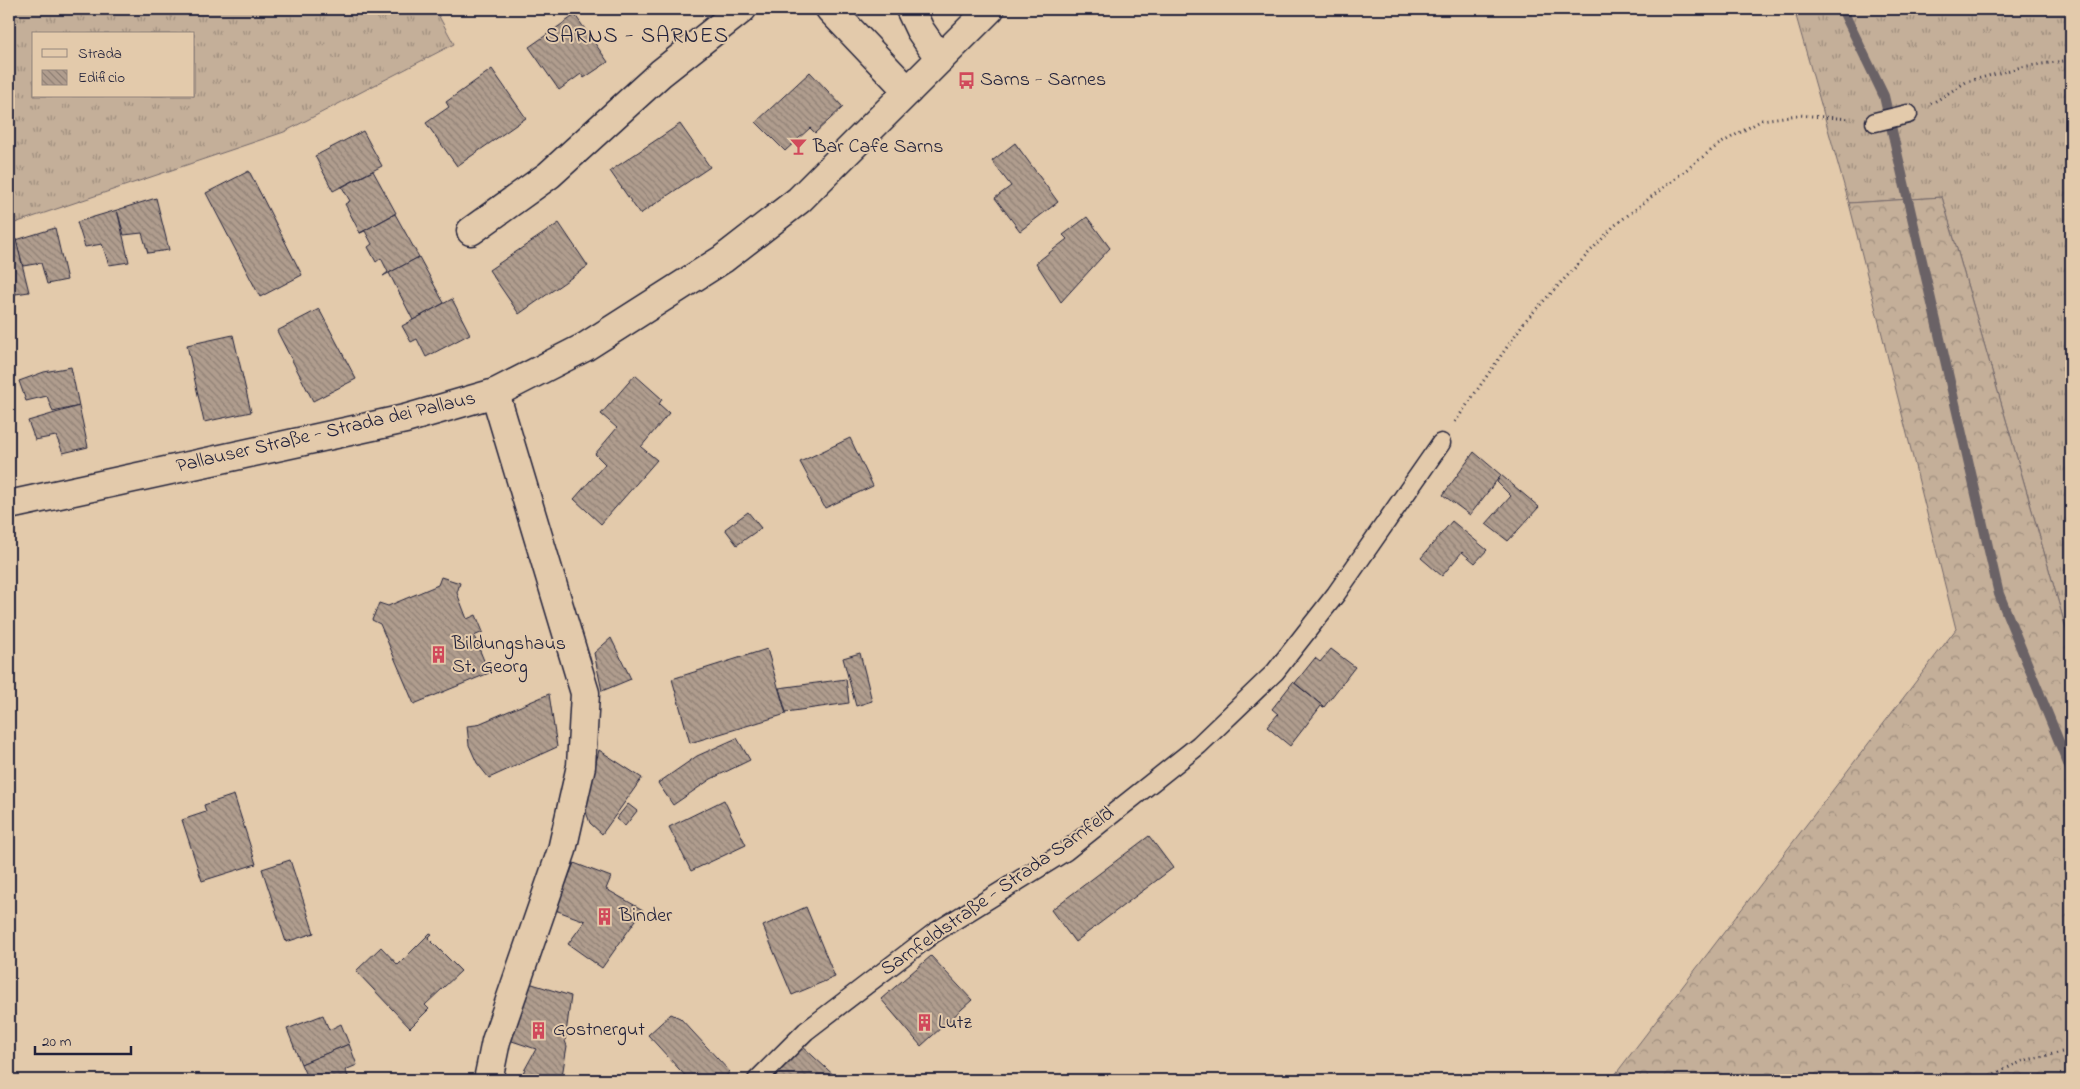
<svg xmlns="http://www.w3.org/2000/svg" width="2080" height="1089" viewBox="0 0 2080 1089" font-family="'Indie Flower',sans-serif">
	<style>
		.grass { fill: url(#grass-tufts); stroke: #73686a; fill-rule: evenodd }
		.forest { fill: url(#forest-crowns); stroke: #73686a }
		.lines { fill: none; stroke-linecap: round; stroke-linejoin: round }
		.stream { stroke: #6b6266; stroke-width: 10 }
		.building { fill: url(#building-back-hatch); stroke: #22223b }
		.lane-casing { stroke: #22223b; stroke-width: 21 }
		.street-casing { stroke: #22223b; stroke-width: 31 }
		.secondary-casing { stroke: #22223b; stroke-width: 31 }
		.path { stroke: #22223b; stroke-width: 3; stroke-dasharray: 1 4; stroke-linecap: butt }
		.lane { stroke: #e3caab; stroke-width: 18 }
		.street { stroke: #e3caab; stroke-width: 28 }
		.secondary { stroke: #e3caab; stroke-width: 28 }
		.labels { text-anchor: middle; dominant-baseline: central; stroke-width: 4; stroke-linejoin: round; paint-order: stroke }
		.poi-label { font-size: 20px; fill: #22223b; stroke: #e3caab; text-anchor: start }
		.street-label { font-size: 20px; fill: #22223b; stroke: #e3caab }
		.quarter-label { font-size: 22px; letter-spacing: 1px; fill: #22223b; stroke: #e3caab }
	</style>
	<defs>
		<pattern id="grass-tufts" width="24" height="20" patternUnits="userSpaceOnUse" patternTransform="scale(1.25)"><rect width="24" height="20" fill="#c4af99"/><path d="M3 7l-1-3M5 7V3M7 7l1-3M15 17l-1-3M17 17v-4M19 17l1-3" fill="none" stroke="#9f8e7e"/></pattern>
		<pattern id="forest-crowns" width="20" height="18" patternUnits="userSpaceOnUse" patternTransform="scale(1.25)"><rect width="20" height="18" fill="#c4af99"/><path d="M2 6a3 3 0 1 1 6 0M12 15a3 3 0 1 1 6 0" fill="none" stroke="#9f8e7e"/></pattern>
		<pattern id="building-back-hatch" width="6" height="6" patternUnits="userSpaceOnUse" patternTransform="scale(1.25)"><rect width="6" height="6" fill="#b09d8e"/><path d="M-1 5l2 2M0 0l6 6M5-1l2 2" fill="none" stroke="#8f8075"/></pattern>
	</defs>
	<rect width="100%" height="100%" fill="#e3caab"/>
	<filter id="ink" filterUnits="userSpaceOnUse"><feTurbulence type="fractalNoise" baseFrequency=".02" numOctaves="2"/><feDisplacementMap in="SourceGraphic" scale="10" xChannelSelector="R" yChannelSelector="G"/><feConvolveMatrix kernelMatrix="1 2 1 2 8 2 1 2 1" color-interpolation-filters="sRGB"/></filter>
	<g filter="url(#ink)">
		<g class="grass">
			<path d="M 9,9 L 435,9 L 454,44 L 284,132 L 9,225 ZM 34,34 L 194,34 L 194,96 L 34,96 Z"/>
			<path d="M 1794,9 L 2071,9 L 2071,646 L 1942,197 L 1849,203 Z"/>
		</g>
		<path class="forest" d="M 1942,197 L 2071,646 L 2071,1080 L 1611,1080 L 1956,629 L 1849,203 Z"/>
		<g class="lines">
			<path class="stream" d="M 1842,9 L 1884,96 L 1999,594 L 2071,771"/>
		</g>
		<g class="building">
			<path d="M 575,15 L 608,62 L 584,78 L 581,74 L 559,90 L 529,47 Z"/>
			<path d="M 492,69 L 526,118 L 457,166 L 426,123 L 449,107 L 446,102 Z"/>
			<path d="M 810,72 L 843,107 L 815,133 L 810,128 L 785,151 L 756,122 Z"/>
			<path d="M 680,124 L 710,167 L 640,214 L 610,171 Z"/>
			<path d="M 363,131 L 382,166 L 333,191 L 315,156 Z"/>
			<path d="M 1015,143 L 1058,202 L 1020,231 L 995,198 L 1011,186 L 992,161 Z"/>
			<path d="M 249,171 L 302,275 L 260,297 L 206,193 Z"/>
			<path d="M 373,171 L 396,213 L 360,233 L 345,204 L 350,201 L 342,187 Z"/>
			<path d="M 156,198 L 169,250 L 148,253 L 142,233 L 124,235 L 117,210 Z"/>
			<path d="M 117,210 L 129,262 L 109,265 L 102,244 L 85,247 L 77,222 Z"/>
			<path d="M 395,214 L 419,257 L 383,276 L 388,272 L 381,258 L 376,262 L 368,247 L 372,244 L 365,231 L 360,233 Z"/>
			<path d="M 1087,217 L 1110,248 L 1061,302 L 1036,263 L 1067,239 L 1063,235 Z"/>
			<path d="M 559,223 L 588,266 L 519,314 L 489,270 Z"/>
			<path d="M 55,228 L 67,280 L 47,284 L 41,263 L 23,266 L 16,240 Z"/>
			<path d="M 16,240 L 29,292 L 9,295 L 9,242 Z"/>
			<path d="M 419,257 L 444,303 L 413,320 L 389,273 Z"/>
			<path d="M 452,299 L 470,334 L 426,357 L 417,339 L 411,342 L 402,326 Z"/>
			<path d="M 319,309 L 356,379 L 313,401 L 277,331 Z"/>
			<path d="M 233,335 L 251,412 L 204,422 L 187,345 Z"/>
			<path d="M 71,367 L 79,406 L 53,412 L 47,396 L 26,401 L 19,381 L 44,372 Z"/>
			<path d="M 635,375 L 662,399 L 659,404 L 669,413 L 641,447 L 657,460 L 601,524 L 574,499 L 605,464 L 595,454 L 617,428 L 601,414 Z"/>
			<path d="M 79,406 L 88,447 L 63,453 L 56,436 L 35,440 L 28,421 Z"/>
			<path d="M 850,438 L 873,486 L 825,508 L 800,462 Z"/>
			<path d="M 1474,452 L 1501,475 L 1470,515 L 1443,495 Z"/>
			<path d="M 1501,475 L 1539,507 L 1508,541 L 1486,524 L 1511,496 L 1497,482 Z"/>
			<path d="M 748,512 L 761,528 L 737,545 L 725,529 Z"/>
			<path d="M 1452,521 L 1487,550 L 1475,563 L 1462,552 L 1442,576 L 1421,558 Z"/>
			<path d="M 441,577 L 460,583 L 457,593 L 467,619 L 476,615 L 483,632 L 474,636 L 489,673 L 414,704 L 380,624 L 372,620 L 379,603 L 388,606 L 438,585 Z"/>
			<path d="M 611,638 L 631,679 L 602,691 L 594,653 Z"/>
			<path d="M 767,649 L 786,714 L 690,743 L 672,679 Z"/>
			<path d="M 1331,649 L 1355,667 L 1324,707 L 1295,683 L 1315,658 L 1320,662 Z"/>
			<path d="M 860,653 L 872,701 L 856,706 L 843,658 Z"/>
			<path d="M 846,679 L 849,703 L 786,712 L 779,688 Z"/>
			<path d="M 1293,682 L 1324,707 L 1321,706 L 1290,746 L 1267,727 L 1278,714 L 1272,709 Z"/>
			<path d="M 549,694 L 557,747 L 489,778 L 477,763 L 469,745 L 467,726 L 476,725 Z"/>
			<path d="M 737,738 L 750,760 L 711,779 L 673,805 L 658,783 L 697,756 Z"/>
			<path d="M 599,750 L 642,778 L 602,834 L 590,823 L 585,809 Z"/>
			<path d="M 234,795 L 256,864 L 202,881 L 182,820 L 206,812 L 204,805 Z"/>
			<path d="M 724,800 L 746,845 L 691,871 L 669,827 Z"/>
			<path d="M 628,804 L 637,811 L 625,826 L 616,819 Z"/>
			<path d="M 1149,836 L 1173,868 L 1075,942 L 1051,910 Z"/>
			<path d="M 290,860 L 314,933 L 286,942 L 262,869 Z"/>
			<path d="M 574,863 L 611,877 L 606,889 L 643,910 L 602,968 L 568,944 L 585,921 L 555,910 Z"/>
			<path d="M 806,907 L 835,977 L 792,995 L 763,926 Z"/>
			<path d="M 430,933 L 432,934 L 428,938 L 461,971 L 425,1005 L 429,1009 L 410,1028 L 356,971 L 381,947 L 398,965 Z"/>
			<path d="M 931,956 L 972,1000 L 921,1046 L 881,999 Z"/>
			<path d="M 529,983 L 571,996 L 565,1041 L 567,1046 L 562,1076 L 575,1080 L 519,1080 L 536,1049 L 509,1040 Z"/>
			<path d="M 671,1014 L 680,1018 L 730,1072 L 721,1080 L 689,1080 L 648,1035 Z"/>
			<path d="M 323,1015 L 329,1030 L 341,1024 L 349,1044 L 301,1064 L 287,1029 Z"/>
			<path d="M 349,1044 L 357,1065 L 345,1070 L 350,1080 L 308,1080 L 301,1064 Z"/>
			<path d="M 801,1045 L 839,1080 L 768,1080 Z"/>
		</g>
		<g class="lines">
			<defs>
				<g id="lane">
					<path d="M 1875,122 L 1908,114"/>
					<path d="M 757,1080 L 806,1031 L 934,933 L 1066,851 L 1199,745 L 1275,672 L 1336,594 L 1441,443"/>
				</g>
				<g id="street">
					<path d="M 830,9 L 908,91"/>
					<path d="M 910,9 L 920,30 L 940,59"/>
					<path d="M 471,231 L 549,175 L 661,73 L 742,9"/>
					<path d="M 488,1080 L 496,1041 L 562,850 L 581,766 L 585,693 L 495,393"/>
				</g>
				<path id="secondary" d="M 9,505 L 405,419 L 495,393 L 585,347 L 723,259 L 799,200 L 990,9"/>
			</defs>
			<use href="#lane" class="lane-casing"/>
			<use href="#street" class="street-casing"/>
			<use href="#secondary" class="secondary-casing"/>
			<g class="path">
				<path d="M 1931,104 L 1966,82 L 2021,67 L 2071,60"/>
				<path d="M 1455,422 L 1525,321 L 1614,226 L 1718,145 L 1762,120 L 1798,115 L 1850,119"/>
				<path d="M 1981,1080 L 2023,1061 L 2071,1050"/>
			</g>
			<use href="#lane" class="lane"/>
			<use href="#street" class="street"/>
			<use href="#secondary" class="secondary"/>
		</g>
	</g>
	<defs>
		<symbol id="bus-bare" viewBox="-9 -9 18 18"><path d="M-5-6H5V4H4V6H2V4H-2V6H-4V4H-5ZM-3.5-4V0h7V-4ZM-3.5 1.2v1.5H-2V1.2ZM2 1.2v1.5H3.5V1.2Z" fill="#d1495b" stroke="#e3caab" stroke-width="2.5" paint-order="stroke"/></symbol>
		<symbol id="bar-bare" viewBox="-9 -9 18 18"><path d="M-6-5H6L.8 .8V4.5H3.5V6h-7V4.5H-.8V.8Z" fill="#d1495b" stroke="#e3caab" stroke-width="2.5" paint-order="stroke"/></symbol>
		<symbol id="building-bare" viewBox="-9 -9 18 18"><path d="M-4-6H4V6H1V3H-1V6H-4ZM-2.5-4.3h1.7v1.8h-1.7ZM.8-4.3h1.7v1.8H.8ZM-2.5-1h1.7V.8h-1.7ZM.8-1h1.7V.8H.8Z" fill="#d1495b" stroke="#e3caab" stroke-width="2.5" paint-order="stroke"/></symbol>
	</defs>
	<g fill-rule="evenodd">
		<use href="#bus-bare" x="954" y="68" width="25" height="25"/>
		<use href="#bar-bare" x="786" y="134" width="25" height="25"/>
		<use href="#building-bare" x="426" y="642" width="25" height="25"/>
		<use href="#building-bare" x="592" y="904" width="25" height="25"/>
		<use href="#building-bare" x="912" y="1010" width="25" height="25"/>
		<use href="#building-bare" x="526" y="1018" width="25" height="25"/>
	</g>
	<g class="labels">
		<g class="poi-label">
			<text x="980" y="80">Sarns - Sarnes</text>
			<text x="813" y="147">Bar Cafe Sarns</text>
			<text x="452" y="644">Bildungshaus<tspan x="452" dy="23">St. Georg</tspan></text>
			<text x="619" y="916">Binder</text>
			<text x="938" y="1023">Lutz</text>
			<text x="553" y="1030">Gostnergut</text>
		</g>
		<g class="street-label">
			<text transform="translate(326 433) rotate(-13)">Pallauser Straße - Strada dei Pallaus</text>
			<text transform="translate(998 892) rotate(-35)">Sarnfeldstraße - Strada Sarnfeld</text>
		</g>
		<g class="quarter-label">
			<text x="637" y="37">SARNS - SARNES</text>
		</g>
	</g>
	<rect width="2080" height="1089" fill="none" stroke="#e3caab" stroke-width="30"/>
	<rect x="15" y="15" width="2050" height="1059" fill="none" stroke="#22223b" stroke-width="2" filter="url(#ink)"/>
	<rect x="32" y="32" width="162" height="65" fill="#e3caab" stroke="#96877e"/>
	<rect x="42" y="49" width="25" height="8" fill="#e3caab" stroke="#96877e"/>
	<text x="78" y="58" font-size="15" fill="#22223b">Strada</text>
	<rect x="42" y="70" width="25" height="15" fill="url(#building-back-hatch)" stroke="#96877e"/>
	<text x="78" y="82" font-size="15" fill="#22223b">Edificio</text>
	<path d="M35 1046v8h96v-8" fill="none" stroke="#22223b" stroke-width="2.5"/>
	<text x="42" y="1046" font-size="15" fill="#22223b" stroke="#e3caab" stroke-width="4" paint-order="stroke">20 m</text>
</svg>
